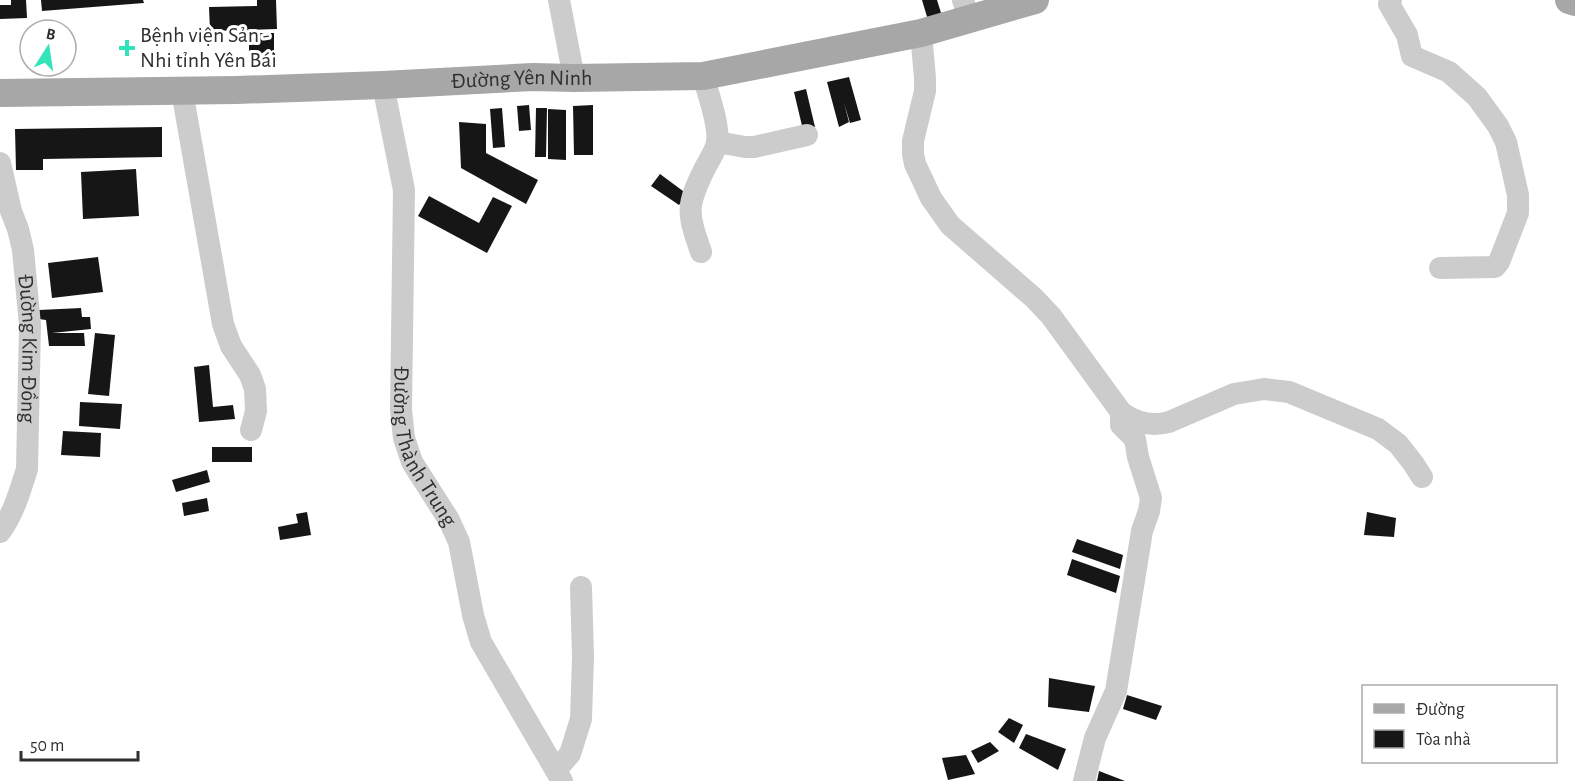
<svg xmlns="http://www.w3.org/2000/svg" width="1575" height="781" viewBox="0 0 1575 781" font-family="'Alegreya Sans',sans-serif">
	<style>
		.building { fill: #161616 }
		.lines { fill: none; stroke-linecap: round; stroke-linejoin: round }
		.minor { stroke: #ccc; stroke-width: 22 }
		.major { stroke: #a7a7a7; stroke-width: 28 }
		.poi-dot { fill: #33e4ba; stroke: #fff; stroke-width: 2 }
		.labels { text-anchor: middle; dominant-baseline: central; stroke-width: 6; stroke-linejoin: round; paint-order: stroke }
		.poi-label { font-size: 22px; fill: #2f2f2f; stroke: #fff; text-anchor: start }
		.street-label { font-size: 22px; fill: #2f2f2f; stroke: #fff }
	</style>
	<rect width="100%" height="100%" fill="#fff"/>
	<g class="building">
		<path d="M 11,0 L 26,0 L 27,18 L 0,19 L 0,5 L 11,5 Z"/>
		<path d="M 41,0 L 143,0 L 144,3 L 42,11 Z"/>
		<path d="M 257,0 L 276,0 L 277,29 L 210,31 L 209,7 L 257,6 Z"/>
		<path d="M 922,0 L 937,0 L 942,16 L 928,20 Z"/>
		<rect x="249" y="33" width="25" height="28"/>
		<path d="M 849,77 L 861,120 L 850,123 L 844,103 L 849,122 L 839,127 L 827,82 Z"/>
		<path d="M 806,89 L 815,127 L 803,130 L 794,92 Z"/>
		<path d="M 529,105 L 531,130 L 519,131 L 517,106 Z"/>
		<path d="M 593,105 L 593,155 L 574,155 L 573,106 Z"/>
		<path d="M 502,108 L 505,147 L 493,148 L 490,109 Z"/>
		<path d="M 536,108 L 547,108 L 546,157 L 535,157 Z"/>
		<path d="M 548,109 L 566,110 L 566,160 L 548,159 Z"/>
		<path d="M 459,122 L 486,124 L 486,153 L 538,180 L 526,204 L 461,168 Z"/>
		<path d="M 162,127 L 162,157 L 43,159 L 43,170 L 16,170 L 15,129 Z"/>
		<path d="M 136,169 L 139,216 L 83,219 L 81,172 Z"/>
		<path d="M 660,174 L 687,194 L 679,205 L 651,186 Z"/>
		<path d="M 429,196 L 479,223 L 493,197 L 512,206 L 487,253 L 418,216 Z"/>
		<path d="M 98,257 L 103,292 L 52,298 L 48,263 Z"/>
		<path d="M 81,308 L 82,317 L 90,317 L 91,329 L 52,333 L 84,333 L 85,346 L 49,346 L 46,320 L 39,319 L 39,310 Z"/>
		<path d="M 95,333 L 115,335 L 109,396 L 88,394 Z"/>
		<path d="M 209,365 L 213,407 L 233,405 L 235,419 L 199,422 L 194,367 Z"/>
		<path d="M 80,402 L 122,404 L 120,429 L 79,426 Z"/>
		<path d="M 63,431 L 101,433 L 100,457 L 61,455 Z"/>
		<rect x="212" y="447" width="40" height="15"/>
		<path d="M 207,470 L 210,482 L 176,492 L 172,480 Z"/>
		<path d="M 207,498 L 209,511 L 184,516 L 182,503 Z"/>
		<path d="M 307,512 L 311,535 L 280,540 L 278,527 L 298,523 L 296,514 Z"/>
		<path d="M 1367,512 L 1396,518 L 1394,537 L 1364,535 Z"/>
		<path d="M 1077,539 L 1123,555 L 1120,569 L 1072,552 Z"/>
		<path d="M 1072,559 L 1120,576 L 1116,593 L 1067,575 Z"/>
		<path d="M 1049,678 L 1095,686 L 1089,712 L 1048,707 Z"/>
		<path d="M 1127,695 L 1162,706 L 1156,720 L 1123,709 Z"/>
		<path d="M 1009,718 L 1023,725 L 1014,743 L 998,732 Z"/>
		<path d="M 1026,734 L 1066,749 L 1058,770 L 1019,748 Z"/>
		<path d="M 990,742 L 999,751 L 978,763 L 971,751 Z"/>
		<path d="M 966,755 L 975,774 L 948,780 L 942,758 Z"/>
		<path d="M 1099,771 L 1125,781 L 1097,781 Z"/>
	</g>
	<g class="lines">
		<g class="minor">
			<path d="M 559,0 L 574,78"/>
			<path d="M 963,0 L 969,19"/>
			<path d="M 1391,0 L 1389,4 L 1407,35 L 1412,56 L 1449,72 L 1477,97 L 1498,126 L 1506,142 L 1518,195 L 1518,213 L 1499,262 L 1495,267 L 1440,268"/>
			<path d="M 921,33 L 925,78 L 925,91 L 913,141 L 913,154 L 915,164 L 931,198 L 950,225 L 1034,298 L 1051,316 L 1121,412 C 1136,423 1151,427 1169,422 L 1234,394 L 1264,389 L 1289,392 L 1378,429 L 1398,444 L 1413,463 L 1422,477"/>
			<path id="s1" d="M 383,85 L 404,190 L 401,410 L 404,438 L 412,462 L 449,520 L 459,542 L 473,615 L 481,642 L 562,781"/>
			<path d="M 182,91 L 223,324 L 231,346 L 250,375 L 255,389 L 256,411 L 251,430"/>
			<path d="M 717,142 L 745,147 L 754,147 L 807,135"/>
			<path id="s2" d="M 0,163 L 11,211 L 18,229 L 23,250 L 30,325 L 27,469 C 20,491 14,513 0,532"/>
			<path d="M 701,252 C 687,212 686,206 705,168 C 709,160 715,152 717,143 C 720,126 708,93 703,76"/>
			<path d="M 556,770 L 570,754 L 581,719 L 583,657 L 581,587"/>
			<path d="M 1084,781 L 1095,738 L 1116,691 L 1142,531 L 1149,511 L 1151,498 L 1138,457 L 1135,439 L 1121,425 L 1121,412"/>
		</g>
		<g class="major">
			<path d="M 1569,0 L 1575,2"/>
			<path id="s3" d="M 0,93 L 236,90 L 383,85 L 533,77 L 574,78 L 703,76 L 921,33 L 1035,0"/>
		</g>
	</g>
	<path class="poi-dot" d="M124 39h6v6h6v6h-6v6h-6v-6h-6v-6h6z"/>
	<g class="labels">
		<g class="poi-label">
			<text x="140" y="35">Bệnh viện Sản -<tspan x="140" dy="25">Nhi tỉnh Yên Bái</tspan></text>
		</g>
		<g class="street-label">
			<text stroke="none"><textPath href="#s3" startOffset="522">Đường Yên Ninh</textPath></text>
			<text stroke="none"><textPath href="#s2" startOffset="189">Đường Kim Đồng</textPath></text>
			<text stroke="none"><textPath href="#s1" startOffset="369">Đường Thành Trung</textPath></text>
		</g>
	</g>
	<rect x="1362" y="685" width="195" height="78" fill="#ffffff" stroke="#acacac" stroke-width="1.5"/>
	<rect x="1374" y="704" width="30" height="9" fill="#a7a7a7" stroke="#acacac" stroke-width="1.5"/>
	<text x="1416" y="715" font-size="18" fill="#2f2f2f">Đường</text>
	<rect x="1374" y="730" width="30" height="18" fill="#161616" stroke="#acacac" stroke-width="1.5"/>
	<text x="1416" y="745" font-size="18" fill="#2f2f2f">Tòa nhà</text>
	<g transform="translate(48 48) rotate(12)"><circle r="28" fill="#ffffff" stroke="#acacac" stroke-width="1.5"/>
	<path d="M0-4.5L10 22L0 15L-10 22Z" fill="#33e4ba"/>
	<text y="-9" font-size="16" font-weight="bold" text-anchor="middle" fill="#2f2f2f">B</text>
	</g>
	<path d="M21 751v9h117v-9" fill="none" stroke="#2f2f2f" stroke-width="3"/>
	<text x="30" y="751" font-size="18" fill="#2f2f2f" stroke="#ffffff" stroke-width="4.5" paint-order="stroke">50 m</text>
</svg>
